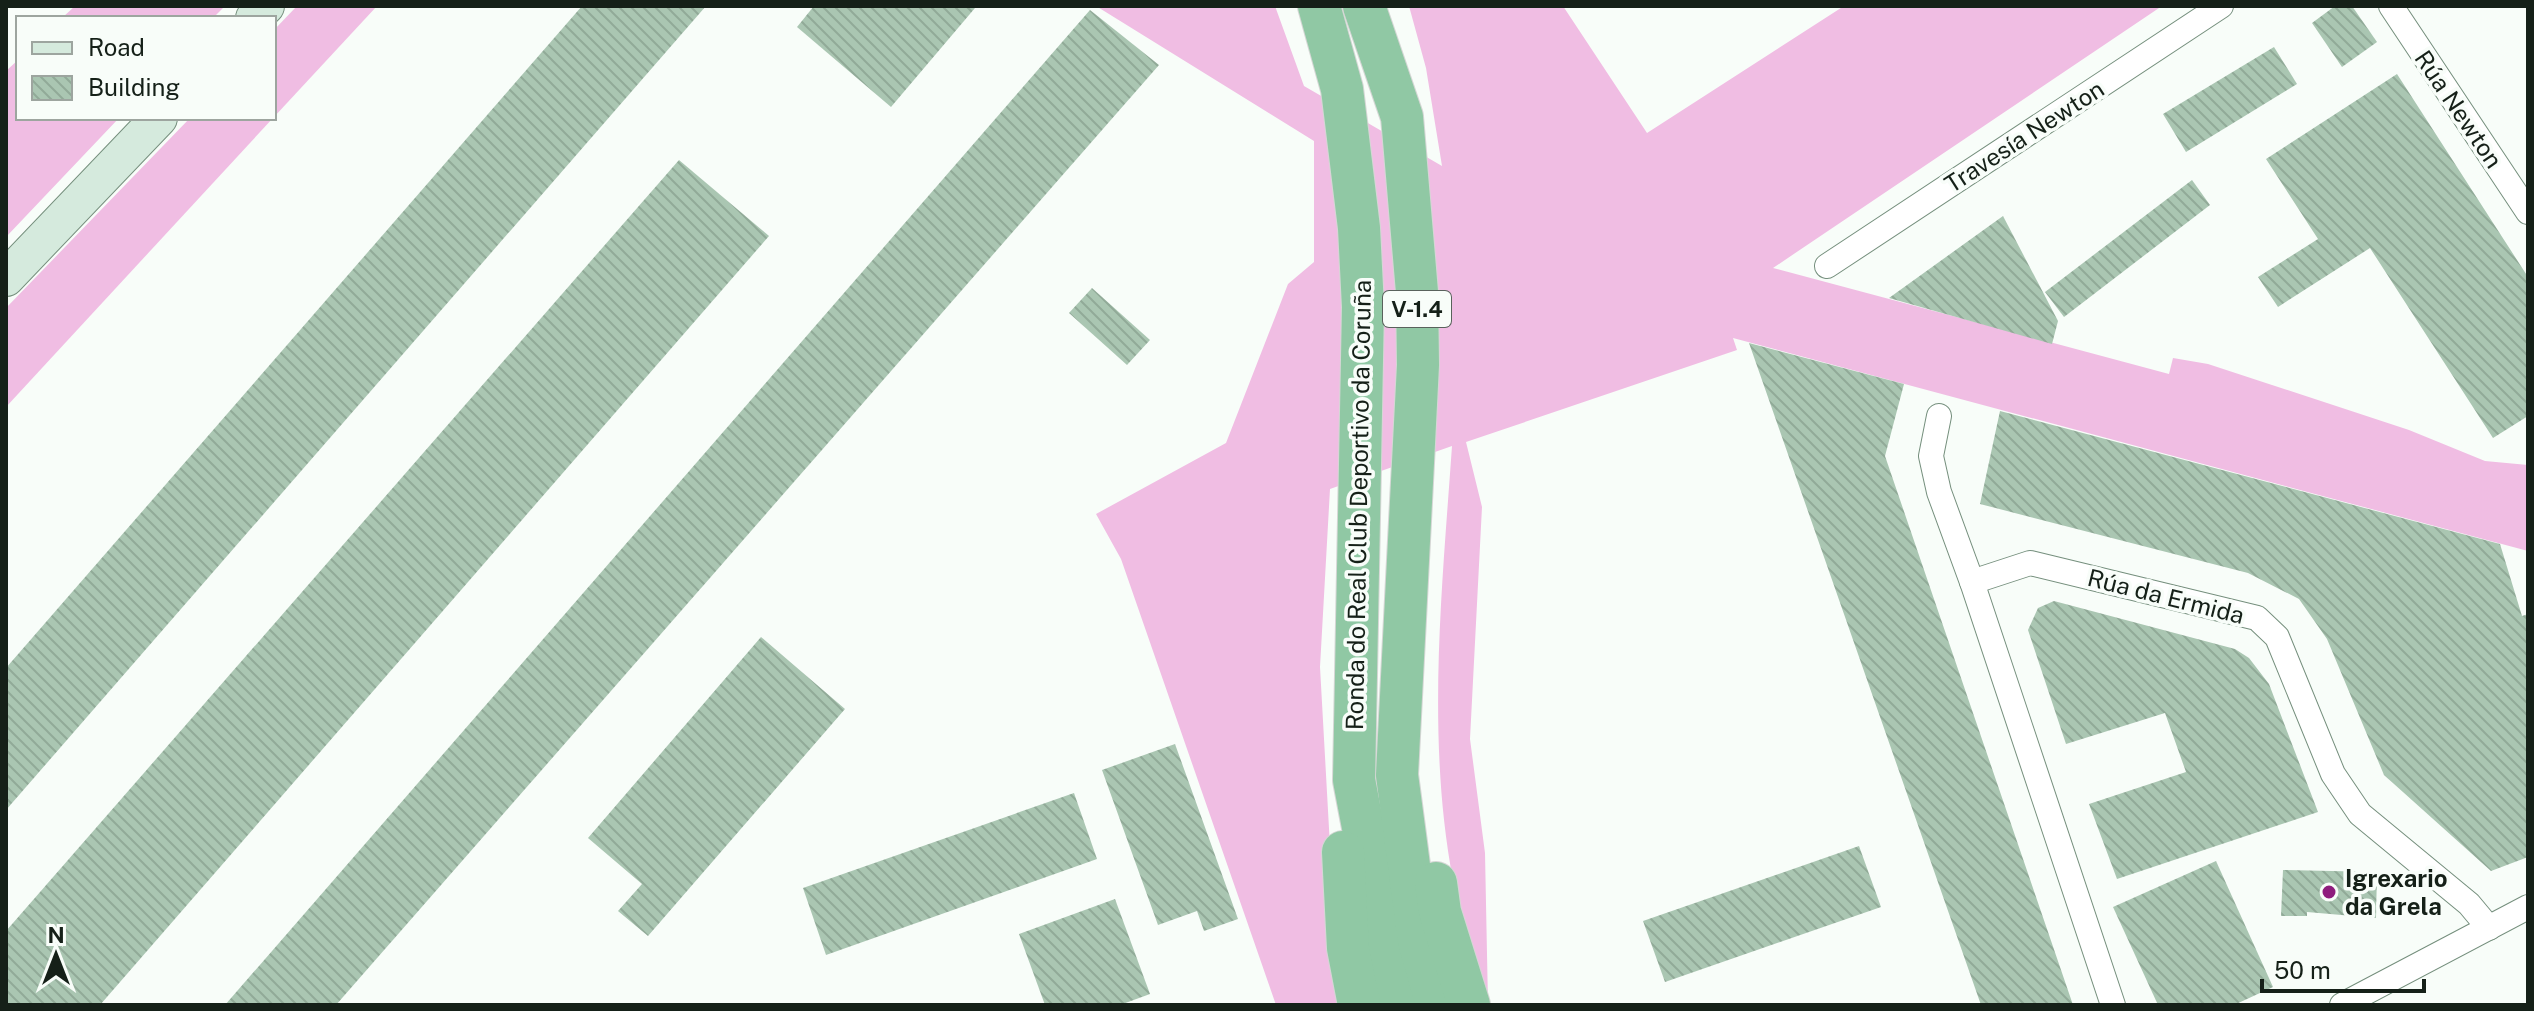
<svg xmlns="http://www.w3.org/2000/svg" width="2534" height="1011" viewBox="0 0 2534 1011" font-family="'Public Sans',sans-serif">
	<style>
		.grass { fill: #f0bde3 }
		.building { fill: url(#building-back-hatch) }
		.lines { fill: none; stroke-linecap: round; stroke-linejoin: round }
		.minor-casing { stroke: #758f7d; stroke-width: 26 }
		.secondary-casing { stroke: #758f7d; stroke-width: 38 }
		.trunk-casing { stroke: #d5d7d5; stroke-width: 44 }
		.minor { stroke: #fff; stroke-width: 24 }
		.secondary { stroke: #d5eadd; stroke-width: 36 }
		.trunk { stroke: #90c8a4; stroke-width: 42 }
		.poi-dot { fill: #8e1c7d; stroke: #f8fdf9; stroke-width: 3 }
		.labels { text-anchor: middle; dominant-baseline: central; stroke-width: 7; stroke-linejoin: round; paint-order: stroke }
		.shield { fill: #f8fdf9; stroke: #59625c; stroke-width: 2 }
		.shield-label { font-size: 22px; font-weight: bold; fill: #152018 }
		.street-label { font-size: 24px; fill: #152018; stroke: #f8fdf9 }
		.poi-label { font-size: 24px; font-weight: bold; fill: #152018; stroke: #f8fdf9; text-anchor: start }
	</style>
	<defs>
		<pattern id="building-back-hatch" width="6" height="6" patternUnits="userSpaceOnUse" patternTransform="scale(2)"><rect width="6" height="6" fill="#aac6b2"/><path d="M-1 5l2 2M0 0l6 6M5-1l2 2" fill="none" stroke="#91aa98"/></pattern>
	</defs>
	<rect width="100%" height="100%" fill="#f8fdf9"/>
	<g class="grass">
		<path d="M 75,6 L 225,6 L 213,18 L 62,18 Z"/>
		<path d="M 297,6 L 377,6 L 274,117 L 274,30 Z"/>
		<path d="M 1096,6 L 1275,6 L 1304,86 L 1442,166 L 1426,68 L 1409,6 L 1563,6 L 1647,133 L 1844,6 L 2162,6 L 1773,268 L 2169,374 L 2173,358 L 2208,364 L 2409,430 L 2485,461 L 2528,465 L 2528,551 L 1733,338 L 1737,350 L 1466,442 L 1482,507 L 1470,739 L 1485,853 L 1488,1004 C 1475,963 1462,922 1453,880 C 1426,738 1442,589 1452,446 L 1330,489 L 1320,667 L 1335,936 L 1344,1005 L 1276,1005 L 1121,559 L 1096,514 L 1226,443 L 1288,284 L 1314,262 L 1314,141 Z"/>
		<path d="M 18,60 L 18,118 L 119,118 L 6,237 L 6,71 Z"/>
		<path d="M 190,118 L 273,118 L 6,407 L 6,308 Z"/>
	</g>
	<g class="building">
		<path d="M 582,6 L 706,6 L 6,810 L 6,668 Z"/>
		<path d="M 814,6 L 972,6 L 975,8 L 891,107 L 797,27 Z"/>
		<path d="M 2335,6 L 2352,6 L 2377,42 L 2342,67 L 2312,23 Z"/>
		<path d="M 1090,10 L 1159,65 L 336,1005 L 225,1005 Z"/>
		<path d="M 2274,47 L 2297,84 L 2186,152 L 2163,114 Z"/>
		<path d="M 2397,74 L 2528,277 L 2528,416 L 2493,438 L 2370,248 L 2278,307 L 2258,277 L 2318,239 L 2266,159 Z"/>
		<path d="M 679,160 L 769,236 L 100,1005 L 6,1005 L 6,931 Z"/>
		<path d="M 2192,180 L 2210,205 L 2064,317 L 2045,292 Z"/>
		<path d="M 2003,216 L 2058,321 L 2052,344 L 1889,298 Z"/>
		<path d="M 1092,288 L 1150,340 L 1127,365 L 1069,313 Z"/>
		<path d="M 1749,343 L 1904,384 L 1885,456 L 2073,1005 L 1981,1005 Z"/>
		<path d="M 2000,411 L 2500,544 L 2522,616 L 2528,614 L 2528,857 L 2491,871 L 2384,775 L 2327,639 L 2299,599 L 2248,573 L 1980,504 Z"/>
		<path d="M 2054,601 L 2235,649 L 2249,658 L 2269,684 L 2318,812 L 2117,879 L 2089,804 L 2186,772 L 2165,713 L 2066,744 L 2028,630 L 2038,608 Z"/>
		<path d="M 761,637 L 845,709 L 648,936 L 618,911 L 642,884 L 588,838 Z"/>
		<path d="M 1175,744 L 1238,919 L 1204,931 L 1197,911 L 1158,925 L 1102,770 Z"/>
		<path d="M 1074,793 L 1097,859 L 826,955 L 803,888 Z"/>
		<path d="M 1859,846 L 1881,907 L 1665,982 L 1643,921 Z"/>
		<path d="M 2216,861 L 2273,987 L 2234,1005 L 2158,1005 L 2113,907 Z"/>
		<path d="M 2283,870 L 2377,872 L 2376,918 L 2307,912 L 2307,916 L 2281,916 Z"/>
		<path d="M 1115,899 L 1150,994 L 1120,1005 L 1045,1005 L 1019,934 Z"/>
	</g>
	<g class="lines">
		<defs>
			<g id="minor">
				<path d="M 2391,6 L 2528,212"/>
				<path d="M 1827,266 L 2221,6"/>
				<path d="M 1939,416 L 1931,456 L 1939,492 L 1972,582"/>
				<path d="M 2113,1005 L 1972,582 L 2030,563 L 2257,618 L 2277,637 L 2333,774 L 2360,814 L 2469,904 L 2489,928"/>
				<path d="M 2342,1005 L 2528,907"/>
			</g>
			<g id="secondary">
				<path d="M 254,18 L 266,6"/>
				<path d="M 6,278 L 159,118"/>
			</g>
			<g id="trunk">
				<path d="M 1319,6 L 1342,89 L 1359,228 L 1363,307 L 1354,780 L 1397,1005"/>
				<path d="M 1364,6 L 1402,117 L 1417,292 L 1418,365 L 1397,775 L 1419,941 L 1437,1005"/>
				<path d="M 1343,852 L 1348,948 L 1359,1005"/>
				<path d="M 1436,883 L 1440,912 L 1469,1005"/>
			</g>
		</defs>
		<use href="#minor" class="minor-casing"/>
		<use href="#secondary" class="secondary-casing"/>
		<use href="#trunk" class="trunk-casing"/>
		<use href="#minor" class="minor"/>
		<use href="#secondary" class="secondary"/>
		<use href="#trunk" class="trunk"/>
	</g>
	<circle class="poi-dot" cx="2329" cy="892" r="8"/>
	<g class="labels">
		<rect class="shield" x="1383" y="291" width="68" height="36" rx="6"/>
		<g class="shield-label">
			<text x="1417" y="309">V-1.4</text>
		</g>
		<g class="street-label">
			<text transform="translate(2459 109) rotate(56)">Rúa Newton</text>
			<text transform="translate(2024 136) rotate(-33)">Travesía Newton</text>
			<text transform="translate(1358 505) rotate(-89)">Ronda do Real Club Deportivo da Coruña</text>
			<text transform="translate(2166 596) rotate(14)">Rúa da Ermida</text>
		</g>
		<g class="poi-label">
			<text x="2345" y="878">Igrexario<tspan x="2345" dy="28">da Grela</tspan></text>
		</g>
	</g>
	<rect width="2534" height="1011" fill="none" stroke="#152018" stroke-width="16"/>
	<rect x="16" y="16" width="260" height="104" fill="#f8fdf9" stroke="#9da59f" stroke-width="2"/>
	<rect x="32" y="42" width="40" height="12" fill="#d5eadd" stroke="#9da59f" stroke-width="2"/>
	<text x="88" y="56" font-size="24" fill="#152018">Road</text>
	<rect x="32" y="76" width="40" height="24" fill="url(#building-back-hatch)" stroke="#9da59f" stroke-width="2"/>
	<text x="88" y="96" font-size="24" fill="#152018">Building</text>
	<g transform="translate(56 955)" stroke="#f8fdf9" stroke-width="6" paint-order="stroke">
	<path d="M0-6L14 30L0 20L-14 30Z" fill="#152018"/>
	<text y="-12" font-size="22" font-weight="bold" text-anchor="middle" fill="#152018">N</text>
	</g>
	<path d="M2262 979v12h162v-12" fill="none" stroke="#152018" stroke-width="4"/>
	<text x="2274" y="979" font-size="24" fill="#152018" stroke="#f8fdf9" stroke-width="6" paint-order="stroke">50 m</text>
</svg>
